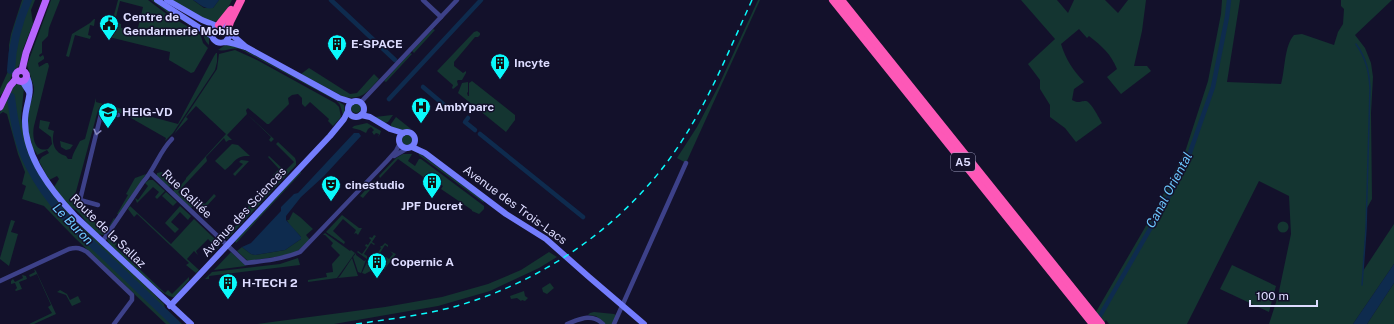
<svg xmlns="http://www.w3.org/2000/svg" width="1394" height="324" viewBox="0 0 1394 324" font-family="'Public Sans',sans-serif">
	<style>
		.green { fill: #143531 }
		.water { fill: #0e2b4e }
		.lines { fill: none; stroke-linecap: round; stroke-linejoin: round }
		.stream { stroke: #0e2b4e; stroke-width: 1.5 }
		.canal { stroke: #0e2b4e; stroke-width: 4.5 }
		.river { stroke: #0e2b4e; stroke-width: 8 }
		.street { stroke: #3d4189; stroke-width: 4.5 }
		.secondary { stroke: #747dfd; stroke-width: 6 }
		.primary { stroke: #b664fd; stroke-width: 7 }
		.highway { stroke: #fd58b7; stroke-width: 8 }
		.rail { stroke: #0afafc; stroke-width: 1.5; stroke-dasharray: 6 5; stroke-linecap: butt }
		.oneway { stroke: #8587be }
		.labels { text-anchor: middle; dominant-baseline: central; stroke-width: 3; stroke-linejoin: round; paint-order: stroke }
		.shield { fill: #13112b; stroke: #a09fbf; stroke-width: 1 }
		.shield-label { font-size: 11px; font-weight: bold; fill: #dddcff }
		.poi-label { font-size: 12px; font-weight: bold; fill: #dddcff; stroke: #13112b; text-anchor: start }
		.street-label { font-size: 12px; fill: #dddcff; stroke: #13112b }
		.water-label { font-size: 13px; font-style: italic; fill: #6bc7fd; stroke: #13112b }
	</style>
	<rect width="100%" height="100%" fill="#13112b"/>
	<g class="green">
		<path d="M 22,0 L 35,0 L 31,10 L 33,24 L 23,49 L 21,62 L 18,67 L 14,71 L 7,87 L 0,96 L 0,89 L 9,69 L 9,45 L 11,34 Z"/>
		<path d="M 51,0 L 60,0 L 49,28 L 48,36 L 42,42 L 42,53 L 39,55 L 40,57 L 43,55 L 44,57 L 44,59 L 38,63 L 39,67 L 46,63 L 48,63 L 49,66 L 34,126 C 32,136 34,153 48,149 L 52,144 L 51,137 L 39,128 L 40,120 L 50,122 L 48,129 L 54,131 C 51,142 54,153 66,156 L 68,159 L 72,159 C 72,155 78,145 80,141 L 85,139 L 96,98 L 96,102 L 178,124 L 214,56 L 216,53 L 217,53 L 217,62 L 215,70 L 173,133 L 165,141 L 166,138 L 124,114 L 102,108 L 98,110 L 74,199 L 76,206 L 85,208 L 85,209 L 89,210 L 89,214 L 92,215 L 90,219 L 107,230 L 114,218 L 115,219 L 106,233 L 103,235 C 88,234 84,210 69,207 L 54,187 L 59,179 L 57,176 L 49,180 L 39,161 L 42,157 L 49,153 L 47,150 L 37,155 L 36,152 L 33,149 L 28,131 L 28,112 L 34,92 L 34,87 L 27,65 Z"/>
		<path d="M 118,0 L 148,0 L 168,15 L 197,32 L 201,36 L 203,43 L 208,48 L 194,72 L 191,73 L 169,60 L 170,52 L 109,37 L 112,21 L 121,24 L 121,28 L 137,32 L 143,7 L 120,1 L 116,17 L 114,15 Z"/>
		<path d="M 151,0 L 153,0 C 171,14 192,22 209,37 L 209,45 C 204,41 204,34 199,30 L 167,12 Z"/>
		<path d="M 171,0 L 193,0 L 204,8 L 213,8 L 219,0 L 232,0 C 227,9 223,23 211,22 Z"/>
		<path d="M 758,0 L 760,0 L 686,163 L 677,158 L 697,127 L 718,87 Z"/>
		<path d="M 1021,0 L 1057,0 L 1068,13 L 1074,0 L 1105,0 L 1118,13 L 1128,0 L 1146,0 L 1142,31 L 1134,66 L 1147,66 L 1151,71 L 1121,94 L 1107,77 L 1117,69 C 1111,54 1102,46 1089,36 L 1087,38 L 1079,29 L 1061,44 C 1066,60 1073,70 1084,82 L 1074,89 L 1072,100 C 1080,104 1079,101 1086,101 C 1091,102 1099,118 1102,123 L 1076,142 L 1065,128 L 1050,117 L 1050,105 L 1040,89 L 1040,80 L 1028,64 L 1055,39 Z"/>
		<path d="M 1222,0 L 1240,0 L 1227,82 L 1281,84 C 1285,71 1284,46 1294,35 L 1302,34 L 1334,45 L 1338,32 L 1343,24 L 1344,9 L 1341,6 L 1341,0 L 1392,0 L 1355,35 L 1365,48 L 1371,63 L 1373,77 L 1371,113 L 1372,199 L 1367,208 L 1363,271 L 1394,224 L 1394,264 L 1353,324 L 1269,324 L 1278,296 L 1291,234 L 1289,196 L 1259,181 L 1187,324 L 1109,324 L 1106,320 L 1103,324 L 1089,324 L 1158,205 L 1186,149 L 1208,81 L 1221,14 Z"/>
		<path d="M 94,19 L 95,19 L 94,26 L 90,25 L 88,35 L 91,36 L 90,39 L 75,35 L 69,57 L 66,56 L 72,34 L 90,23 Z"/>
		<path d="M 433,29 L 435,30 L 414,53 L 412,51 Z"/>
		<path d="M 477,31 L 480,33 L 480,35 L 478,37 L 475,37 L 454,62 L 454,66 L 463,73 L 466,71 L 466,73 L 462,80 L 458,80 L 457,81 L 458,85 L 453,89 L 452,88 L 453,85 L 437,71 L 474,32 Z"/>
		<path d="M 225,45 L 234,46 L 246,51 L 330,96 L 344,105 L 345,111 L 343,115 L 340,105 L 337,101 L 240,49 C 232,47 225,52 218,50 Z"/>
		<path d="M 235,50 L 257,60 L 335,103 L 339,107 L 341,117 L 333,126 L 328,121 L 329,119 L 310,102 L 305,107 L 302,104 L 302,98 L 298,94 L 292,95 L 288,98 L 289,104 L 269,124 L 267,124 L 248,108 L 246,110 L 247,114 L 274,139 L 271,142 L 269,140 L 271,137 L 247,114 L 227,135 L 232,140 L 229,140 L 226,142 L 224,138 L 206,157 L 207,161 L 178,192 L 193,206 L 191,208 L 174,192 L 173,187 L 180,184 L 181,185 L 186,179 L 186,178 L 226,134 L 196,106 L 186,117 L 188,119 L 174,134 L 217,69 L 219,54 Z"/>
		<path d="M 410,53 L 412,54 L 386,82 L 384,81 Z"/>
		<path d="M 309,68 L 350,94 L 357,93 L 374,74 L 379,79 C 367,92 363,100 344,97 L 301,74 Z"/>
		<path d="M 472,81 L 515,115 L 515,120 L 506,132 L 458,93 L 462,83 L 468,82 L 468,92 L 467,93 L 468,96 L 469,96 L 469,83 Z"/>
		<path d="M 19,83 L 24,88 L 21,118 L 27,144 L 66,210 L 154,294 L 164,304 L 165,308 L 182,324 L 166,324 L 75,238 L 44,206 L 22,199 L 26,186 L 22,184 L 25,172 L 18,154 L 7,114 L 3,112 L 0,114 C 1,106 11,86 19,83 Z"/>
		<circle cx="356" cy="108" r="5"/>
		<path d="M 392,115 L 393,115 L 388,122 L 385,123 L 375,117 Z"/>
		<path d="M 396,117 L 411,129 L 402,130 L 391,127 L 391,124 Z"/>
		<path d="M 367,123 L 381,131 L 380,134 L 378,137 L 379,134 L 376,133 L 374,135 L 372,132 L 374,130 L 371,127 L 368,129 L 366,133 L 360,130 L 352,128 L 354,126 Z"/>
		<circle cx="407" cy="140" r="5"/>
		<path d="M 60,141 L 73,145 L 70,149 L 66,150 L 61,147 Z"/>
		<path d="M 278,142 L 295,158 L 296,161 L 296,165 L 229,237 L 228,239 L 220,236 L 229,226 L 234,227 L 236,226 L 249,206 L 246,204 L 253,197 L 257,200 L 277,179 L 273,175 L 279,169 L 268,157 L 269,156 L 285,171 L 294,162 L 276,144 Z"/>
		<path d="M 232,144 L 238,145 L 250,156 C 235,155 235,163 225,170 L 215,161 Z"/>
		<path d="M 419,153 L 483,200 L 484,203 L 419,155 Z"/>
		<path d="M 403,154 L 412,154 L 408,161 L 415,166 L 419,159 L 421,159 L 484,206 L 484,209 L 479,214 L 472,211 L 472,210 L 441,189 L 443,186 L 438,183 L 436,186 L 398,159 L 380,178 L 379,176 L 396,158 Z"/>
		<path d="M 241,160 L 249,161 L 235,176 L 233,174 L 243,164 L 239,162 Z"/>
		<path d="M 300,171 L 301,173 L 236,243 L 235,241 Z"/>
		<path d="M 162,172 L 173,184 L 169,187 L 157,176 L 157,173 Z"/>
		<path d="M 146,174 L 119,215 L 117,214 L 128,195 L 126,194 L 135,178 Z"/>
		<path d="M 149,180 L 153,180 L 165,191 L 157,199 L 155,197 L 159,192 L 153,187 L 137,203 L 135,198 L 138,200 L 148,186 L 145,183 Z"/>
		<path d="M 375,181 L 376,183 L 363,198 L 360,196 L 373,182 Z"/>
		<path d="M 166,192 L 177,202 L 173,206 L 162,196 Z"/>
		<path d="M 214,194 L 216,196 L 203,210 L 199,205 L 202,202 L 205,204 Z"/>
		<path d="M 130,206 L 171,244 L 194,219 L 217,241 L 219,245 L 218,249 L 208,239 L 196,251 L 198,255 L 194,251 L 187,259 L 199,270 L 196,273 L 186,265 L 189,263 L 187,261 L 137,214 L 134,217 L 128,209 Z"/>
		<path d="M 180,206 L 191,216 L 188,220 L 180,212 L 171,222 L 179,229 L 175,233 L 165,223 Z"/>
		<path d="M 293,212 L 300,217 L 313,229 L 306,235 L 310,240 L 299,250 L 289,255 L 248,261 L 237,251 L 242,247 L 251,254 L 255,255 L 285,250 L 301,239 L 301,237 L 289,224 L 287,220 L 289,220 Z"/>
		<path d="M 342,215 L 359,228 L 362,228 L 358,235 L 356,233 L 354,234 L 356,230 L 343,219 L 333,231 L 345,242 L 344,244 L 326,232 Z"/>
		<path d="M 11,220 L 15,221 L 11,232 L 18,234 L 9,266 L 0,259 L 0,258 Z"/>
		<circle cx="1283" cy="227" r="5.5"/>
		<path d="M 325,233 L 350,251 L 351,250 L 355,253 L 337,278 L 308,282 L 308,280 L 327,277 L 326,273 L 333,272 L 332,264 L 340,255 L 331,246 L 333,243 L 325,235 L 323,235 Z"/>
		<path d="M 374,235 L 376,236 L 372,242 L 375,244 L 374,245 L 371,243 L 364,254 L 367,256 L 367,259 L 357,252 L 358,251 L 362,254 L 367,247 L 365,246 L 366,244 L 368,245 L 371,240 L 369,238 L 370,237 L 372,238 Z"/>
		<path d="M 109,237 L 117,243 L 115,246 L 165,293 L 168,290 L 172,294 L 189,277 L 189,280 C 185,284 177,296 174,297 C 165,300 118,252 109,244 L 107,239 Z"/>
		<path d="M 385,243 L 388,245 L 388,247 L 385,245 L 380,253 L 382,255 L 382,256 L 379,254 L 377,257 L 378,258 L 376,259 L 374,261 L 379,265 L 378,266 L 368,260 L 369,258 L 373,261 L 375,258 L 372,256 L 373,255 L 376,256 L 381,248 L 380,247 L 381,246 L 382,246 Z"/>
		<path d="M 390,251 L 396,254 L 384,270 L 380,267 L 380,266 L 384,268 L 385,266 L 383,265 L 384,263 L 386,264 L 387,262 L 385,260 L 386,257 L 389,259 L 393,254 Z"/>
		<path d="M 231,252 L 246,266 L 214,270 Z"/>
		<path d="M 549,252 L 557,257 L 539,268 L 490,291 L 438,306 L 334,324 L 257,324 L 385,307 L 442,297 L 488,284 L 521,270 Z"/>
		<path d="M 356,253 L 356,255 L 364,261 L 366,260 L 361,273 L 358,272 L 353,257 Z"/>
		<path d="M 298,258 L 300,265 L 209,276 L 209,279 L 205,279 L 212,272 L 280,264 Z"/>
		<path d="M 352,258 L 358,276 L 338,278 L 340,276 Z"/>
		<path d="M 367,262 L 376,268 L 365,274 L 362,273 Z"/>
		<path d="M 1232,265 L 1276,286 L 1269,312 L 1220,289 Z"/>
		<path d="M 34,269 L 36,271 L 56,314 L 34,324 L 29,324 L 52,313 L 48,307 L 51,305 L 37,274 L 30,277 L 29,275 L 35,272 Z"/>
		<path d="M 22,275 L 26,276 L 27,279 L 19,282 L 22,289 L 16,291 L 15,290 L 17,288 L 15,283 L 11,284 L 11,281 L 13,279 L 15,282 L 23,278 Z"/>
		<path d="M 550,283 L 554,288 L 547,294 L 543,292 L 542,288 Z"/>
		<path d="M 1394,283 L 1394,324 L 1367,324 Z"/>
		<path d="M 60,290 L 67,294 L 70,300 L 78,296 L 81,302 L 72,306 L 66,295 L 57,292 Z"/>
		<path d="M 524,291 L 525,296 L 528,298 L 525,301 L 522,300 L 521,301 L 517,298 L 511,299 L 510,296 Z"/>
		<path d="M 594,312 L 614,314 L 616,315 L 612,324 L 605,324 L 596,316 L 588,315 L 590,313 Z"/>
	</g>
	<g class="water">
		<path d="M 193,0 L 219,0 L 213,8 C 205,10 200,4 193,0 Z"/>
		<path d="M 354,133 L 359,133 L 361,136 L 324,176 L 301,197 L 286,216 L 286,220 L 301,237 L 301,239 L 285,250 L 255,255 L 251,254 L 242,247 L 251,243 L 281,211 L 281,207 L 294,194 L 298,193 Z"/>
		<path d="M 1394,264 L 1394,283 L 1367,324 L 1353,324 Z"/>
	</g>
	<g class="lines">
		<path class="stream" d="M 1356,44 C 1366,58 1369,71 1370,88 L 1366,229 L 1362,285"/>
		<g class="canal">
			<path d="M 331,0 L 395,60"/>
			<path d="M 423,87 L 449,109"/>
			<path d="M 389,99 L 481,0"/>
			<path d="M 468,118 L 465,122 L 475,130"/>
			<path d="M 480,134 L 583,217"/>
			<path d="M 1097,321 L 1173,189 L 1186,164 L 1213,87 L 1227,17 L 1229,0"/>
		</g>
		<g class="river">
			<path d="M 11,70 C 12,45 18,23 28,0"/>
			<path d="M 11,97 C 14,121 18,145 30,167 C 48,203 77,230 106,257 C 129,279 153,302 176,324"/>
		</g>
		<g class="street">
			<path d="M 423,0 L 441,17"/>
			<path d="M 361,102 L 457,0"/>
			<path d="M 394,156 L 408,148"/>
			<path d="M 151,173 L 246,263 C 265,261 283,259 300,252 L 387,161 L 396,151 L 400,143"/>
			<path d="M 98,205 L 80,200 L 102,110 L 118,115"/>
			<path d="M 102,242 L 143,182 C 155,169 159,152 172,139"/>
			<path d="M 0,281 L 69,249 C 77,247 81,248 87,252 L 132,295 L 132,300 L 114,324"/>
			<path d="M 567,324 C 580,319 592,313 603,324"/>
			<path d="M 614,324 L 686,163"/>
		</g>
		<g class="secondary">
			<path d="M 157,0 L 212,36"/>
			<path d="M 167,0 L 202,20 L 217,26"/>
			<path d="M 230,33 L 246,47 L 339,98 L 352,102"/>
			<path d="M 225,42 L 229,37 L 229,31 L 225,26 C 213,22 207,37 217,42 C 221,44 223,42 226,42 C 232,43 239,45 245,47"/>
			<path d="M 26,75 C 35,92 25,103 25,121 C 25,158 52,192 76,217 L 191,324"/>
			<path d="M 22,81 L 29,92"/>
			<circle cx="356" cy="109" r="8"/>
			<path d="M 361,115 L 370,117 L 390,129 L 403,133"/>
			<circle cx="407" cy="140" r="8"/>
			<path d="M 412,147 L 425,153 L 506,214 L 546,239 L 589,277 L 644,324"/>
			<path d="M 170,306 L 330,136 L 344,119 L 348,111"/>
		</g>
		<g class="primary">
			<path d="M 22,70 L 26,53 L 46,0"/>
			<circle cx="21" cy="76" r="5.5"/>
			<path d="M 0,107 L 10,86 L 16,79"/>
		</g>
		<g class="highway">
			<path d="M 833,0 L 1093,324"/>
			<path d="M 841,0 L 1101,324"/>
			<path d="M 219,25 L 231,10"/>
			<path d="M 228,29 L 230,22 L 241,0"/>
		</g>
		<path class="rail" d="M 356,324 C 390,319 424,315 457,306 C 550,279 634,218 685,136 C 712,93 731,46 752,0"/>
	</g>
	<defs><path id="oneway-chevron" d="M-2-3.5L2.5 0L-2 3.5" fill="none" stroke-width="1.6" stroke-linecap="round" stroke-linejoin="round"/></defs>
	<use class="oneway" href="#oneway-chevron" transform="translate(97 132) rotate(104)"/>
	<defs>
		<symbol id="civic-pin" viewBox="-11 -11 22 30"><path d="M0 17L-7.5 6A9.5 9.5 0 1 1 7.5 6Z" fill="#0afafc" stroke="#13112b"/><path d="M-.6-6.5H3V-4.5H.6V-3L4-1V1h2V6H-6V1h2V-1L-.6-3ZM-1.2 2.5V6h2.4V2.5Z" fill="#111"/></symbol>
		<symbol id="building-pin" viewBox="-11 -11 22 30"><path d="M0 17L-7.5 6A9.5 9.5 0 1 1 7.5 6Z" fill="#0afafc" stroke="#13112b"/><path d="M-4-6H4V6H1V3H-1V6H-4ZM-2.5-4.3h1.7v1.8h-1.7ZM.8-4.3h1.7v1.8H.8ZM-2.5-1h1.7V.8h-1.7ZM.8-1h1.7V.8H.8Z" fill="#111"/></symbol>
		<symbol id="hospital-pin" viewBox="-11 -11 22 30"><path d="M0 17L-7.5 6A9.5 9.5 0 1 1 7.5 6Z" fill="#0afafc" stroke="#13112b"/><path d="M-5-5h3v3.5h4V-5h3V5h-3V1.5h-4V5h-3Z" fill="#111"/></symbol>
		<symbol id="university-pin" viewBox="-11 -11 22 30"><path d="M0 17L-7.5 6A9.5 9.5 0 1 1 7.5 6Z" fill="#0afafc" stroke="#13112b"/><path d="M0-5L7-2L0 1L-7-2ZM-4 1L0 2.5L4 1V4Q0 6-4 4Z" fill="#111"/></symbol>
		<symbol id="theatre-pin" viewBox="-11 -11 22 30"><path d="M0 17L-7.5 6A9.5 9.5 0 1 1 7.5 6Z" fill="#0afafc" stroke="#13112b"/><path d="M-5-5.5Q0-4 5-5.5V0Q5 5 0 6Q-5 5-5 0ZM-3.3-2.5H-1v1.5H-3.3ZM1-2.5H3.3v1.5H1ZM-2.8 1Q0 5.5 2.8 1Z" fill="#111"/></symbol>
	</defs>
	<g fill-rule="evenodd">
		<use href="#civic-pin" x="98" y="13" width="22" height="30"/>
		<use href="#building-pin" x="326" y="33" width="22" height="30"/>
		<use href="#building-pin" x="489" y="52" width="22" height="30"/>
		<use href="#hospital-pin" x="410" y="96" width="22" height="30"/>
		<use href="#university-pin" x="97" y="101" width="22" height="30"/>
		<use href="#building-pin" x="421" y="171" width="22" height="30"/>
		<use href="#theatre-pin" x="320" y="174" width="22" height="30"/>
		<use href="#building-pin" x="366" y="251" width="22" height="30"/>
		<use href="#building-pin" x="217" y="272" width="22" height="30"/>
	</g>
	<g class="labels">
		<rect class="shield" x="951" y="153" width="24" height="18" rx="3"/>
		<g class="shield-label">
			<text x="963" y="162">A5</text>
		</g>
		<g class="poi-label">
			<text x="123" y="17">Centre de<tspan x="123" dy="14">Gendarmerie Mobile</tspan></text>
			<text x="351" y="44">E-SPACE</text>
			<text x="514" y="63">Incyte</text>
			<text x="435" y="107">AmbYparc</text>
			<text x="122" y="112">HEIG-VD</text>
			<text x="345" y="185">cinestudio</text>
			<text x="432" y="206" text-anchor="middle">JPF Ducret</text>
			<text x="391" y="262">Copernic A</text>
			<text x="242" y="283">H-TECH 2</text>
		</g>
		<g class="street-label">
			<text transform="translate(187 194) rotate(44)">Rue Galilée</text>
			<text transform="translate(515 205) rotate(36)">Avenue des Trois-Lacs</text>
			<text transform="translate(244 212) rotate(-47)">Avenue des Sciences</text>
			<text transform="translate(108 231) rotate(44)">Route de la Sallaz</text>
		</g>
		<g class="water-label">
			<text transform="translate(1169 190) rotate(-62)">Canal Oriental</text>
			<text transform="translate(73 224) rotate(46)">Le Buron</text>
		</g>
	</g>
	<path d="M1250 300v6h67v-6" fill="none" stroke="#dddcff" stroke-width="2"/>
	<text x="1256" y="300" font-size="12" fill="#dddcff" stroke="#13112b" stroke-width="3" paint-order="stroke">100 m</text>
</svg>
